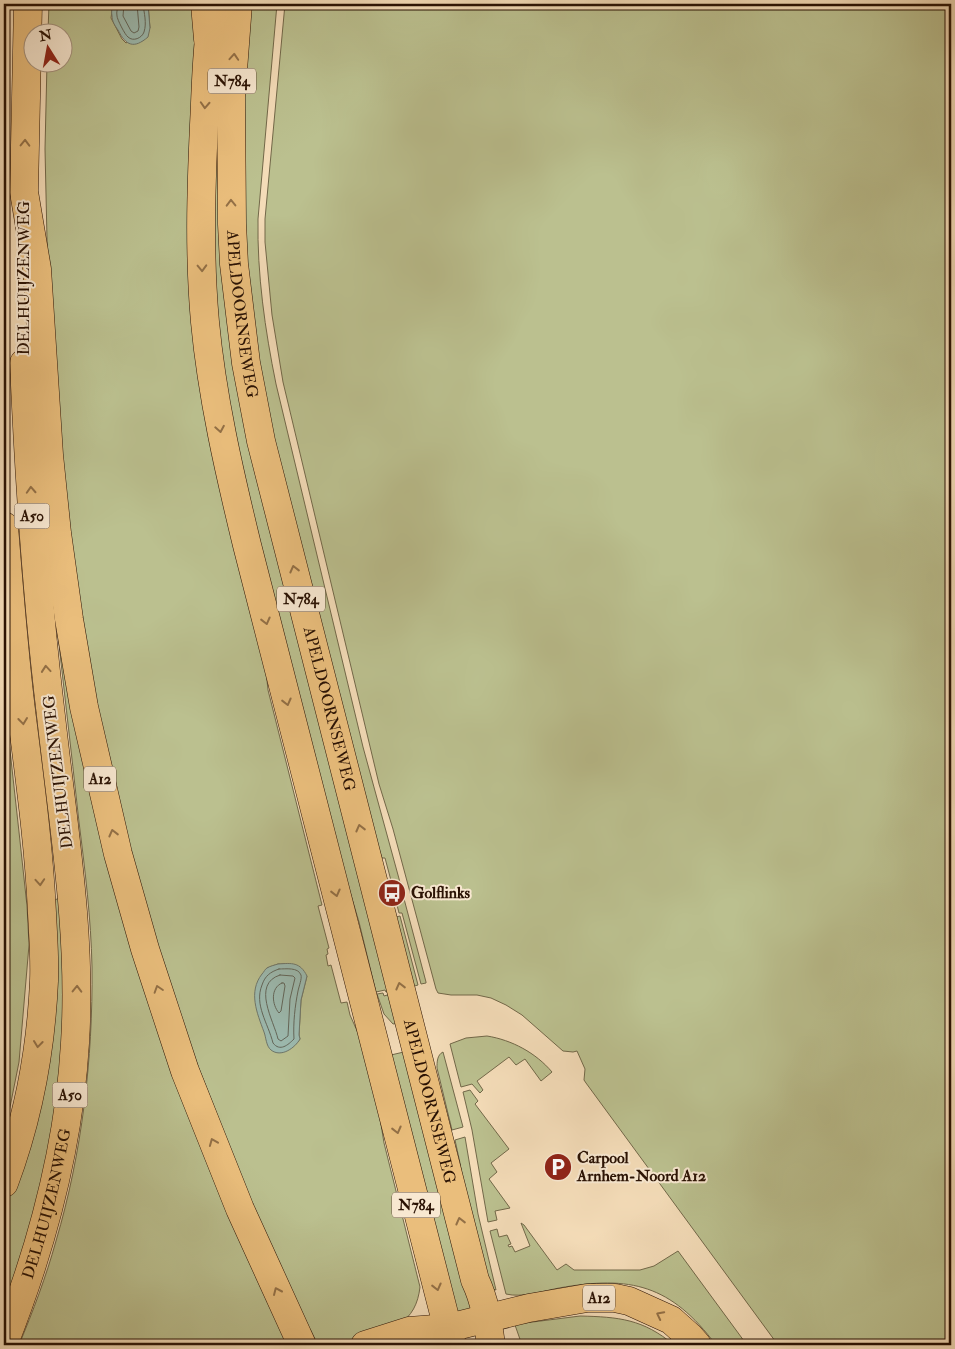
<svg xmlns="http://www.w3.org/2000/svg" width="955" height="1349" viewBox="0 0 955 1349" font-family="'IM FELL Double Pica',serif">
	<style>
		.green { fill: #bbc08f; stroke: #726849; fill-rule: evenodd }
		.water { fill: #9cbbb1; stroke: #6e776b }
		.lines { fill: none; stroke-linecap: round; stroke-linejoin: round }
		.shore { stroke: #62665a; stroke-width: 1 }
		.major-casing { stroke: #291103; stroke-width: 29 }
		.highway-casing { stroke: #291103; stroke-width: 29 }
		.major { stroke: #eabe7c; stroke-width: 28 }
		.highway { stroke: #eabe7c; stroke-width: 28 }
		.oneway { stroke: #937046 }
		.labels { text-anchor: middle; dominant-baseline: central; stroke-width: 4; stroke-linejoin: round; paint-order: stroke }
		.shield { fill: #f8e8d1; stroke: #675241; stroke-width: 1 }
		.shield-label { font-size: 15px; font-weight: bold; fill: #291103 }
		.street-label { font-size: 16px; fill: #291103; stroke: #f8e8d1 }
		.poi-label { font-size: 16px; font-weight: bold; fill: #291103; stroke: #f8e8d1; text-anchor: start }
	</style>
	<rect width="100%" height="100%" fill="#f4dcb8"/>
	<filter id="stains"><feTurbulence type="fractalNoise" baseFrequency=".004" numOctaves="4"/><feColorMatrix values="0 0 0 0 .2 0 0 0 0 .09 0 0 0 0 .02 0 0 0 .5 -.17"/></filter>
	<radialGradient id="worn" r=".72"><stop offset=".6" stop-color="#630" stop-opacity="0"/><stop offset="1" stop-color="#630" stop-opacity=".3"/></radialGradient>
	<g class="green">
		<path d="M 49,4 L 113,4 L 111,18 L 122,39 L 126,43 L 150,28 L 148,4 L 197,4 L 194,153 L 263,643 L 268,690 L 322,905 L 318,906 L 329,948 L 327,949 L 328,954 L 326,955 L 328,966 L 331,965 L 341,1003 L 347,1002 L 350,1015 L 370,1060 L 372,1069 L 384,1143 L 420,1287 C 418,1304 412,1316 398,1325 L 333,1345 L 318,1345 L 310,1329 L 306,1327 L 269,1248 L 173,1002 L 111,781 L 79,615 L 53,381 L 47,239 L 45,149 L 47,63 L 62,62 L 62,32 L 48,32 ZM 278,964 L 290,964 L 307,976 L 301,1000 L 299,1035 L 300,1039 C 294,1048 278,1059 270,1047 C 267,1044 267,1040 266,1036 L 267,968 Z"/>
		<path d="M 221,4 L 225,4 L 223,211 L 393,991 L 386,992 L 385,990 L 376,992 L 359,922 L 345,875 L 326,821 L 220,374 L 210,187 Z"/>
		<path d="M 248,4 L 277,4 L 258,219 C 257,274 265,330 276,384 L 363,747 L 401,886 L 393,888 L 385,858 L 382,858 L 372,830 L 264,421 L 240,210 Z"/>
		<path d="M 285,4 L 951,4 L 951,1345 L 778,1345 L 586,1083 L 584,1080 L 585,1069 L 577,1051 L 573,1052 L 563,1051 L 522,1015 L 506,1005 L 491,998 L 477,995 L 451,995 L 438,993 L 436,989 L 393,829 L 379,784 L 283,382 L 272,315 L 265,242 L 265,219 Z"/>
		<path d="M 54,599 L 95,785 L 292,1345 L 19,1345 C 33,1311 46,1277 56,1241 C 82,1153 93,1059 92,967 C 91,918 85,870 79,822 C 71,748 62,674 54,599 Z"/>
		<path d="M 4,696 L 19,832 L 27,906 L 29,945 L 19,1062 L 7,1122 L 4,1133 Z"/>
		<path d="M 403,895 L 426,982 L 426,983 L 421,984 L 402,913 L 399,913 L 395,897 Z"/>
		<path d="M 63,896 L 68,997 L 51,1157 L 4,1314 L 4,1211 L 26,1149 L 51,902 Z"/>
		<path d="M 400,916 L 418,985 L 411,987 L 396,917 Z"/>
		<path d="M 383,993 L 384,996 L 394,993 L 401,1023 L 393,1024 L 384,1014 L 377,994 Z"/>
		<path d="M 487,1036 C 512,1040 536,1053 552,1072 L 541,1081 L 525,1059 L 516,1065 L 509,1057 L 477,1081 L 483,1090 L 480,1093 L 472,1084 L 461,1087 L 450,1044 L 466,1038 Z"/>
		<path d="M 408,1051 L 482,1311 L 453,1314 L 391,1055 Z"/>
		<path d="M 443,1052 L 463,1127 L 452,1130 L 437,1068 C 437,1062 437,1055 443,1052 Z"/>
		<path d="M 470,1090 L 478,1101 L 475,1104 L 509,1149 L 491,1163 L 497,1172 L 489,1179 L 510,1208 L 495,1211 L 497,1220 L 488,1222 L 472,1130 L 463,1092 Z"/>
		<path d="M 465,1137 L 478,1214 L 496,1290 L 493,1289 L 472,1236 L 460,1163 L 455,1140 Z"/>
		<path d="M 521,1223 L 524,1225 L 557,1270 L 566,1264 L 574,1270 L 640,1270 L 654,1266 L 678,1251 L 747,1345 L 716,1345 C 671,1285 631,1275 559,1288 C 543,1291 522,1298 506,1294 L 490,1231 L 497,1229 L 499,1237 L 507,1235 L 511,1244 L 508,1245 L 509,1247 L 512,1246 L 515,1252 L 530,1246 Z"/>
		<path d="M 580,1316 C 619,1317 643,1319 674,1345 L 522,1345 L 515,1325 L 517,1324 Z"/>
	</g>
	<g class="water">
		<path d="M 113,4 L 148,4 L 150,28 L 148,37 C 134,49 126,46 118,30 C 115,26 112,21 112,16 C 111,12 112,8 113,4 Z"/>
		<path d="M 278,964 C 292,963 300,962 307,976 L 301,1000 L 299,1035 L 300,1039 C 295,1048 281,1058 271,1050 C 266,1046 266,1037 264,1032 C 257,1013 248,992 262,974 C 264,972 265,969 267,968 C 270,966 275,965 278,964 Z"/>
	</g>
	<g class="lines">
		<g class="shore">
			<path d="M 118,4 C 118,8 116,12 117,16 C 117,19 125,35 128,37 C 133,42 142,38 144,32 C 147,23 144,13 143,4"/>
			<path d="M 124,4 L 123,16 L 131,31 L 134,33 L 138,31 L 139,27 L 137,4"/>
			<path d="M 279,969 C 286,969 298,967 301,975 C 302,979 299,986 298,991 C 295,1006 293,1023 294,1039 C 288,1045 280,1052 273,1043 C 268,1023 254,1005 262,985 C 265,976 270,972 279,969 Z"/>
			<path d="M 280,975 L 293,976 L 295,978 L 290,999 L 288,1036 L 281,1041 L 278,1039 C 274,1021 251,984 280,975 Z"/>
			<path d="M 282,983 L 284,983 L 285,986 L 281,1011 L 279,1013 C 272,1005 270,988 282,983 Z"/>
		</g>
		<defs>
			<g id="major">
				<path id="s1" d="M 238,4 L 231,97 L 232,224 L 234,264 L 246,363 L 261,441 L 475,1280 C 485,1301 488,1322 491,1345"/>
				<path d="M 212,15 C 206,51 206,88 204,125 C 201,190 199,256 205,322 C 212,397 229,471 247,545 L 452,1345"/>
			</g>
			<g id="highway">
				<path d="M 28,4 L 24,192 L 37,269 L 49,455 L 57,533 L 69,619 L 84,707 L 118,854 L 145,949 L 185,1071 L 240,1209 L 302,1345"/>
				<path d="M 205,4 L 208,39"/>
				<path d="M 4,526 C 9,590 14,654 22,718 C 30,782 39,847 42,913 C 43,935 45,958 44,981 C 41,1049 28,1119 4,1183"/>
				<path id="s2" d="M 4,1343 C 42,1247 69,1147 75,1043 C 82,934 63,825 51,716 C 37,599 29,481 24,363"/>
				<path d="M 365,1345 L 409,1331 L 448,1328 L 529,1308 L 587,1298 L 615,1298 L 629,1301 L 671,1320 L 690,1337 L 697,1345"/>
			</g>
		</defs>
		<use href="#major" class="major-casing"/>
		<use href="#highway" class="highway-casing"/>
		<use href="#major" class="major"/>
		<use href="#highway" class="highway"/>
	</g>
	<defs><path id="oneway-chevron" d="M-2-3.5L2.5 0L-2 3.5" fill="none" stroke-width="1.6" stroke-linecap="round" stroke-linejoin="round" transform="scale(1.25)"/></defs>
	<g class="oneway">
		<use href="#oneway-chevron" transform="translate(234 57) rotate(-86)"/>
		<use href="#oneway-chevron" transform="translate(205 105) rotate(93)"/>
		<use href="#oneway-chevron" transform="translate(25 143) rotate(-89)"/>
		<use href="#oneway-chevron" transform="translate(231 203) rotate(-91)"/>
		<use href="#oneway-chevron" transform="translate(202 268) rotate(88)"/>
		<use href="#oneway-chevron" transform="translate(220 429) rotate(80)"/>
		<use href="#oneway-chevron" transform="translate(31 490) rotate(-93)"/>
		<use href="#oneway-chevron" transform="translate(294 569) rotate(-104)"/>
		<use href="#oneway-chevron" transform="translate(266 621) rotate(76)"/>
		<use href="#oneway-chevron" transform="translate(46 669) rotate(-95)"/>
		<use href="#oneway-chevron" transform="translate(287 702) rotate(76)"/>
		<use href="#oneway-chevron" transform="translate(23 721) rotate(83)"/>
		<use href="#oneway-chevron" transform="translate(360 828) rotate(-104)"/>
		<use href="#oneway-chevron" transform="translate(113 833) rotate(-104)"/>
		<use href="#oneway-chevron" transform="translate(40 882) rotate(86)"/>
		<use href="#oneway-chevron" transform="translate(336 893) rotate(76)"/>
		<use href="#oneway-chevron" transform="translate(400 986) rotate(-104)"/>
		<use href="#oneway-chevron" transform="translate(77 989) rotate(-89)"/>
		<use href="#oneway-chevron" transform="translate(158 989) rotate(-108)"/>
		<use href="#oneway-chevron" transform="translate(38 1044) rotate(97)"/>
		<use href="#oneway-chevron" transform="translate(397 1130) rotate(76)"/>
		<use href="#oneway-chevron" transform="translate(213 1142) rotate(-112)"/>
		<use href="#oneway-chevron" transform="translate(460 1221) rotate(-104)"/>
		<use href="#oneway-chevron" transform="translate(437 1287) rotate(76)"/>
		<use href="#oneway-chevron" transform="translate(277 1291) rotate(-114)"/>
		<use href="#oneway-chevron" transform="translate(660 1315) rotate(-153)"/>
	</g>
	<defs>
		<symbol id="bus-disc" viewBox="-11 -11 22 22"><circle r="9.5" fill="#8f2418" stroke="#f8e8d1"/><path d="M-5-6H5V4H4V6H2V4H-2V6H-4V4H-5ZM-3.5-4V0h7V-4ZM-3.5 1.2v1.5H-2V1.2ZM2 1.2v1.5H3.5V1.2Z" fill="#fff"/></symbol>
		<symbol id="parking-disc" viewBox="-11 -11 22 22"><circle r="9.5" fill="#8f2418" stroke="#f8e8d1"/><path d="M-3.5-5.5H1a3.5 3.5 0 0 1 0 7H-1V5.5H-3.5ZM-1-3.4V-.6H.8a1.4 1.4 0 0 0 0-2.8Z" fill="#fff"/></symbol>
	</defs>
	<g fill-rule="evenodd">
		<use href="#bus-disc" x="376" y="877" width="32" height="32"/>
		<use href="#parking-disc" x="542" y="1151" width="32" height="32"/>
	</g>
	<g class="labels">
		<g class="shield">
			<rect x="208" y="68.5" width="48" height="25" rx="4"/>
			<rect x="14.5" y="503.5" width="35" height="25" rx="4"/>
			<rect x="277" y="586.5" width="48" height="25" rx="4"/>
			<rect x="84" y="766.5" width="32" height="25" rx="4"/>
			<rect x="52.5" y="1082.5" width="35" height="25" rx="4"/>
			<rect x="392" y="1192.5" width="48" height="25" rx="4"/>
			<rect x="583" y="1285.5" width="32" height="25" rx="4"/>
		</g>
		<g class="shield-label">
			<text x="232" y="81">N784</text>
			<text x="32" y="516">A50</text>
			<text x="301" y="599">N784</text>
			<text x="100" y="779">A12</text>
			<text x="70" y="1095">A50</text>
			<text x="416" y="1205">N784</text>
			<text x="599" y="1298">A12</text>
		</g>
		<g class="street-label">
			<text transform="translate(24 278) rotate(-90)">DELHUIJZENWEG</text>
			<text stroke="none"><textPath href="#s1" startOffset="311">APELDOORNSEWEG</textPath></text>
			<text stroke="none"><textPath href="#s1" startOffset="716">APELDOORNSEWEG</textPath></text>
			<text transform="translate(58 772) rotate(-97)">DELHUIJZENWEG</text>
			<text stroke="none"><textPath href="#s1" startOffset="1121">APELDOORNSEWEG</textPath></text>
			<text stroke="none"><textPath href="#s2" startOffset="146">DELHUIJZENWEG</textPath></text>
		</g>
		<g class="poi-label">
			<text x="411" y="893">Golflinks</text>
			<text x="577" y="1158">Carpool<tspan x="577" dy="18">Arnhem-Noord A12</tspan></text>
		</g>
	</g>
	<rect width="955" height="1349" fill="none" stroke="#f4dcb8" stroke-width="20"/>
	<rect x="5" y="5" width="945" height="1339" fill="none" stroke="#291103" stroke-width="2.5"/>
	<rect x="10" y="10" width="935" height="1329" fill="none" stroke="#291103"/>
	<g transform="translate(48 48) rotate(349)"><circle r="24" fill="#f8e8d1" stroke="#a5927f"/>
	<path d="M0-4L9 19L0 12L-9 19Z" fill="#8f2418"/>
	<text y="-8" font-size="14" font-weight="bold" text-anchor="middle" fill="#291103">N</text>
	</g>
	<rect width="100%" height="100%" filter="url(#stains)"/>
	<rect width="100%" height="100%" fill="url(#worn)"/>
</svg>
